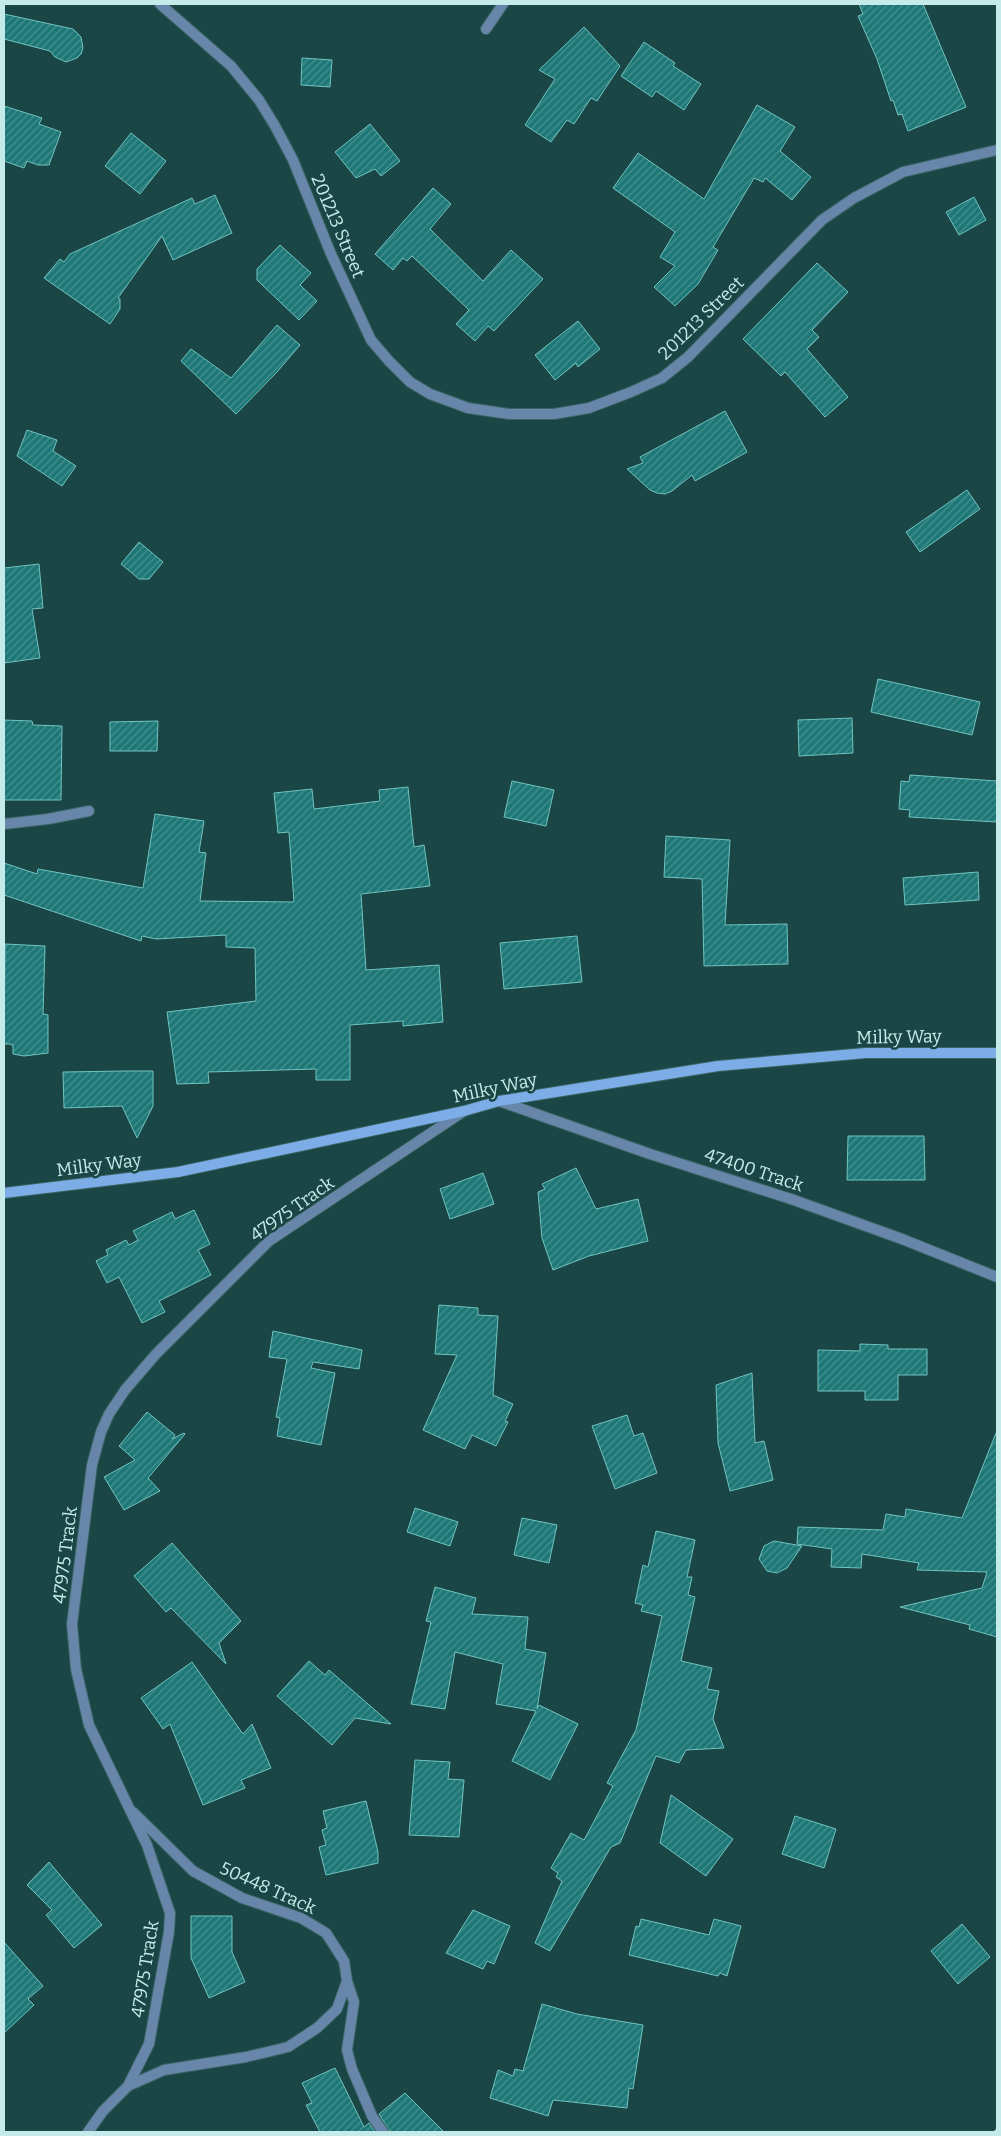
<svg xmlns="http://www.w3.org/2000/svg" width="1001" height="2136" viewBox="0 0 1001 2136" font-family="Bitter,serif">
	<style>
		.building { fill: url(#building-hatch); stroke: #71c4c1 }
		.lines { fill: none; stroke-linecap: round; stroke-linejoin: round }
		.lane-casing { stroke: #396463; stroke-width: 12 }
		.street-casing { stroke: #396463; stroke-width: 12 }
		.secondary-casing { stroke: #396463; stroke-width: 12 }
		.lane { stroke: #6786aa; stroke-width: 10 }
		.street { stroke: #6786aa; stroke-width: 10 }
		.secondary { stroke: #7cade7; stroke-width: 10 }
		.rail { stroke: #aed6d4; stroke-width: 4; stroke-dasharray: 8 4; stroke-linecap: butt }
		.labels { text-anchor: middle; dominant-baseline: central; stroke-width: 5; stroke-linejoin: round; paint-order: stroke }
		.street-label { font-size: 18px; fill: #c4ebe9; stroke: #1a4645 }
	</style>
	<defs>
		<pattern id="building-hatch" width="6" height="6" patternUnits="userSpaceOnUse" patternTransform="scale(1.25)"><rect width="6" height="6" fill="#1d7776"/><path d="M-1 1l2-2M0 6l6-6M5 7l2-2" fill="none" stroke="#479190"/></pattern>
	</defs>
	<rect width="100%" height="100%" fill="#1a4645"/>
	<g class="building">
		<path d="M 859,4 L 923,4 L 966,107 L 908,131 L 902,114 L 898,115 L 893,100 L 891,101 L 877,59 L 858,16 L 863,14 Z"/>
		<path d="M 4,14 L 73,29 L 81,37 L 83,48 L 81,54 L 77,58 L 66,62 L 55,57 L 50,51 L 4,39 Z"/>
		<path d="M 584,27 L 620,66 L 597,101 L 591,98 L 574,124 L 567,120 L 551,142 L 525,125 L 555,79 L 539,70 Z"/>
		<path d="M 644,42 L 675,63 L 673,66 L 701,84 L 684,110 L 656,91 L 652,97 L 621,76 Z"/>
		<path d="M 302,58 L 332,60 L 330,87 L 301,85 Z"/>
		<path d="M 757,105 L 795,127 L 780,151 L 811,177 L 792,200 L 765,178 L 763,182 L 754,178 L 713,247 L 718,250 L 698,284 L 675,306 L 654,287 L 675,266 L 660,257 L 675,232 L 613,188 L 638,153 L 704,199 Z"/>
		<path d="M 4,106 L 42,118 L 39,124 L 61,132 L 49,165 L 38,165 L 27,161 L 24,168 L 4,161 Z"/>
		<path d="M 370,124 L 400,161 L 381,176 L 375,169 L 356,178 L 335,152 Z"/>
		<path d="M 131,133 L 166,161 L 140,194 L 105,166 Z"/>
		<path d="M 433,188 L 451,204 L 430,229 L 483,281 L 511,250 L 543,279 L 494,331 L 488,326 L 475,341 L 456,324 L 469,310 L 412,256 L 407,261 L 403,258 L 393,270 L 375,254 Z"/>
		<path d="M 215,195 L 232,233 L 173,260 L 162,236 L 118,298 L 120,299 L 120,309 L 110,324 L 44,278 L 60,259 L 64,262 L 70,254 L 192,198 L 195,204 Z"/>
		<path d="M 974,197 L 986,220 L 959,235 L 946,212 Z"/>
		<path d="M 280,245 L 311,273 L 300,285 L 317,301 L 299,320 L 257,280 L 257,269 Z"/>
		<path d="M 817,263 L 848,292 L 812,330 L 819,337 L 807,349 L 848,397 L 825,417 L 785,372 L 781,376 L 743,339 Z"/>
		<path d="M 578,321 L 600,349 L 578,367 L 576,363 L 555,380 L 535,355 Z"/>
		<path d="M 277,325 L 300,345 L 277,372 L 236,414 L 181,361 L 191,349 L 231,378 Z"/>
		<path d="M 725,411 L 747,452 L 695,481 L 692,475 L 672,491 L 665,494 L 657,493 L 650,490 L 627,469 L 643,463 L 640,457 Z"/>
		<path d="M 27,430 L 57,440 L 53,451 L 76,466 L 62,486 L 17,456 Z"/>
		<path d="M 967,490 L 980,509 L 920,552 L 906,532 Z"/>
		<path d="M 139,542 L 163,562 L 149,579 L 139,579 L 121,564 Z"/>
		<path d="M 39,564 L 43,608 L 32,609 L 40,658 L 4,663 L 4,568 Z"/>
		<path d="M 878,679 L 980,702 L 972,735 L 871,712 Z"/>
		<path d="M 852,718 L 853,753 L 799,756 L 798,720 Z"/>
		<path d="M 4,720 L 32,721 L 33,725 L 62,726 L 61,800 L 4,800 Z"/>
		<path d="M 158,721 L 157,751 L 110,751 L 110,722 Z"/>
		<path d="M 910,775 L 997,781 L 997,822 L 909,817 L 910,810 L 899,809 L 901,781 L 909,782 Z"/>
		<path d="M 512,781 L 554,790 L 546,826 L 504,817 Z"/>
		<path d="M 408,787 L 414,847 L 424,845 L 430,886 L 361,894 L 366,970 L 439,965 L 443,1022 L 403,1026 L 403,1021 L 350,1025 L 350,1080 L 316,1080 L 316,1069 L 208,1072 L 209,1083 L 177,1084 L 167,1012 L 256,1001 L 255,948 L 226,947 L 226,935 L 156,939 L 142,936 L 141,941 L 4,895 L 4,863 L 37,874 L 38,869 L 143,888 L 155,814 L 204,821 L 199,852 L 206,853 L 200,901 L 294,902 L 289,832 L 278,833 L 274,793 L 312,789 L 314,809 L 380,801 L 379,790 Z"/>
		<path d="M 666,836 L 730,840 L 725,925 L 787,924 L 788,964 L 704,966 L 702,879 L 664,877 Z"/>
		<path d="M 978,872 L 979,900 L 905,905 L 903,878 Z"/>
		<path d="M 577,936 L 582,982 L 504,989 L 500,943 Z"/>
		<path d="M 5,944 L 45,946 L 43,1014 L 48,1015 L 48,1053 L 24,1056 L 13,1054 L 13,1045 L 11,1045 L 11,1044 L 4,1044 Z"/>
		<path d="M 124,1071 L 153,1071 L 153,1106 L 137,1138 L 122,1106 L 64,1108 L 63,1072 Z"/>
		<path d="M 848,1136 L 924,1136 L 925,1180 L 847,1180 Z"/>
		<path d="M 576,1168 L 596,1209 L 638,1199 L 648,1241 L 589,1256 L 553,1270 L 542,1238 L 538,1192 L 545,1189 L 542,1184 Z"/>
		<path d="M 483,1173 L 494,1204 L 450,1219 L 440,1189 Z"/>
		<path d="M 194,1210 L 210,1244 L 198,1250 L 211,1275 L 159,1301 L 165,1312 L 142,1323 L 119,1277 L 107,1283 L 96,1261 L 108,1255 L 106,1250 L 126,1240 L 129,1245 L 138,1240 L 133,1231 L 172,1212 L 175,1219 Z"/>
		<path d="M 439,1305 L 478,1308 L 478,1315 L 498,1316 L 493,1395 L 513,1404 L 505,1421 L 508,1422 L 496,1446 L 472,1435 L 465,1449 L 423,1430 L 457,1355 L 435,1354 Z"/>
		<path d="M 273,1331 L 362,1350 L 359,1369 L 313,1362 L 311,1368 L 335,1373 L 321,1445 L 277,1436 L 280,1418 L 276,1417 L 287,1359 L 269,1357 Z"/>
		<path d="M 860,1344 L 888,1345 L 888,1349 L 927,1349 L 927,1375 L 898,1375 L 898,1400 L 865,1400 L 865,1391 L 818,1391 L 818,1350 L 860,1351 Z"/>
		<path d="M 752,1373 L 755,1443 L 764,1441 L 773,1480 L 730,1491 L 718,1443 L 716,1385 Z"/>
		<path d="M 147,1412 L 175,1435 L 172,1439 L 184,1433 L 185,1434 L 148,1478 L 160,1491 L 124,1510 L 104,1477 L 135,1460 L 119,1446 Z"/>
		<path d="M 627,1415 L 634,1436 L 643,1433 L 657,1473 L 615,1489 L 592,1426 Z"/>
		<path d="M 996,1433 L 997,1433 L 997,1637 L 969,1629 L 970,1625 L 900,1607 L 982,1588 L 987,1572 L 917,1570 L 919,1563 L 862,1554 L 861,1568 L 831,1567 L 832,1549 L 797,1544 L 798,1527 L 883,1530 L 886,1514 L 905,1517 L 906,1509 L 962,1518 Z"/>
		<path d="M 415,1508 L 458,1522 L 450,1546 L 407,1532 Z"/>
		<path d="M 522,1518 L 557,1525 L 549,1563 L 514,1555 Z"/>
		<path d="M 656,1531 L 695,1540 L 687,1577 L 692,1577 L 688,1595 L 695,1597 L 681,1661 L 712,1668 L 707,1689 L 719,1691 L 713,1719 L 724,1748 L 686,1750 L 679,1763 L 656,1756 L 620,1843 L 611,1847 L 550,1951 L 535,1943 L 562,1881 L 556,1877 L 558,1873 L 551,1868 L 571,1833 L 584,1840 L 613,1786 L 607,1783 L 636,1730 L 662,1616 L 641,1611 L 643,1605 L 635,1603 L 643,1565 L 648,1567 Z"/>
		<path d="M 774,1541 L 802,1546 L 787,1568 L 777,1573 L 767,1571 L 759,1559 L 764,1546 Z"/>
		<path d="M 172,1543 L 241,1621 L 219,1643 L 226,1664 L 171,1608 L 166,1612 L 134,1576 Z"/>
		<path d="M 435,1587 L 476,1598 L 472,1614 L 528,1617 L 525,1649 L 546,1653 L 537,1709 L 539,1705 L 578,1724 L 550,1780 L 512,1761 L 536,1711 L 496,1704 L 503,1664 L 455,1652 L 445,1709 L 411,1704 L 431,1622 L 426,1621 Z"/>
		<path d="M 309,1661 L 325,1675 L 329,1670 L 391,1724 L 355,1718 L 332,1745 L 277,1696 Z"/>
		<path d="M 192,1662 L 243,1734 L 252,1724 L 271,1768 L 241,1780 L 245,1788 L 203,1805 L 170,1724 L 163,1729 L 141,1698 Z"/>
		<path d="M 415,1760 L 450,1762 L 448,1779 L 464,1780 L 459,1837 L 409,1835 Z"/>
		<path d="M 671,1795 L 733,1839 L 706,1876 L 660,1843 Z"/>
		<path d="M 366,1801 L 378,1852 L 378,1863 L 326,1875 L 319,1847 L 326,1845 L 322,1830 L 327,1828 L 323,1811 Z"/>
		<path d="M 795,1816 L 836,1829 L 824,1868 L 782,1854 Z"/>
		<path d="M 49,1862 L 102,1925 L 74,1948 L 46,1915 L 52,1910 L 27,1885 Z"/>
		<path d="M 473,1910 L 510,1926 L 494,1964 L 487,1961 L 483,1969 L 446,1953 Z"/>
		<path d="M 191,1916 L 232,1916 L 232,1952 L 245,1982 L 209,1998 L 191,1958 Z"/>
		<path d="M 641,1919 L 709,1935 L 714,1919 L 741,1926 L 727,1976 L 720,1973 L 718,1976 L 629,1955 L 636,1926 L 639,1927 Z"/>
		<path d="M 962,1924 L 990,1957 L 958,1984 L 931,1951 Z"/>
		<path d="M 4,1942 L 43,1986 L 28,1999 L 34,2005 L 4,2033 Z"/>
		<path d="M 542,2004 L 577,2014 L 643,2025 L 633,2089 L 629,2088 L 627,2108 L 553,2100 L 548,2116 L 490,2098 L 498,2070 L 513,2076 L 515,2069 L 523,2071 Z"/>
		<path d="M 335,2068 L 364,2127 L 369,2123 L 375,2132 L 320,2132 L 306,2105 L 312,2103 L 302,2083 Z"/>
		<path d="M 405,2093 L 444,2132 L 390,2132 L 379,2114 Z"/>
	</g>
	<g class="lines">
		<defs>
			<path id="lane" d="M 486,29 L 503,4"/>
			<g id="street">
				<path d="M 160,4 L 231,66 L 259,100 L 275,126 L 293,160 L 331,254 L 371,340 L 389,361 L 410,382 L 430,394 L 468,408 L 509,414 L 554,414 L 589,408 L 631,392 L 662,378 L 688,357 L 822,220 L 854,198 L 903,172 L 997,150"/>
				<path d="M 4,824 L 48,819 L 89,811"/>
				<path d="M 499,1101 L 650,1154 L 791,1199 L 902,1239 L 997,1277"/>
				<path d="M 133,1812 L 193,1871 L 242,1898 L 301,1918 L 326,1933 L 344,1961 L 347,1981 L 354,2002 L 347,2050 L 352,2069 L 372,2116 L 383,2132"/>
				<path d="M 128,2086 L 164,2070 L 246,2057 L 288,2047 L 317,2028 L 337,2009 L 347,1981"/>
				<path d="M 88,2132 L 103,2111 L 128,2086 L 149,2044 L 169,1932 L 170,1913 L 147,1845 L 89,1725 L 76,1669 L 72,1624 L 92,1465 L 101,1432 L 109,1414 L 125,1390 L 156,1354 L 269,1241 L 464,1111"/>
			</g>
			<path id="secondary" d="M 4,1193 L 178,1172 L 464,1111 L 499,1101 L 718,1066 L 866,1053 L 997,1053"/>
		</defs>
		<use href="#lane" class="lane-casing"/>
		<use href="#street" class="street-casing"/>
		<use href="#secondary" class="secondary-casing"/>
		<use href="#lane" class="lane"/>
		<use href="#street" class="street"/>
		<use href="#secondary" class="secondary"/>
		<path class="rail" d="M 995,2132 L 997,2131"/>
	</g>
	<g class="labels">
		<g class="street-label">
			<text transform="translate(338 226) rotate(67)">201213 Street</text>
			<text transform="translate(701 318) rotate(-44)">201213 Street</text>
			<text transform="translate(899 1037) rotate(-1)">Milky Way</text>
			<text transform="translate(495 1088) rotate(-12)">Milky Way</text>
			<text transform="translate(99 1165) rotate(-7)">Milky Way</text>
			<text transform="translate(754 1170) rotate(18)">47400 Track</text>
			<text transform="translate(292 1209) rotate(-35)">47975 Track</text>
			<text transform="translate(65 1555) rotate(-83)">47975 Track</text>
			<text transform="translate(268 1888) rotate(24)">50448 Track</text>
			<text transform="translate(145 1969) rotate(-81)">47975 Track</text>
		</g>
	</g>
	<rect width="1001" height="2136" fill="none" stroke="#c4ebe9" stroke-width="10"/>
</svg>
